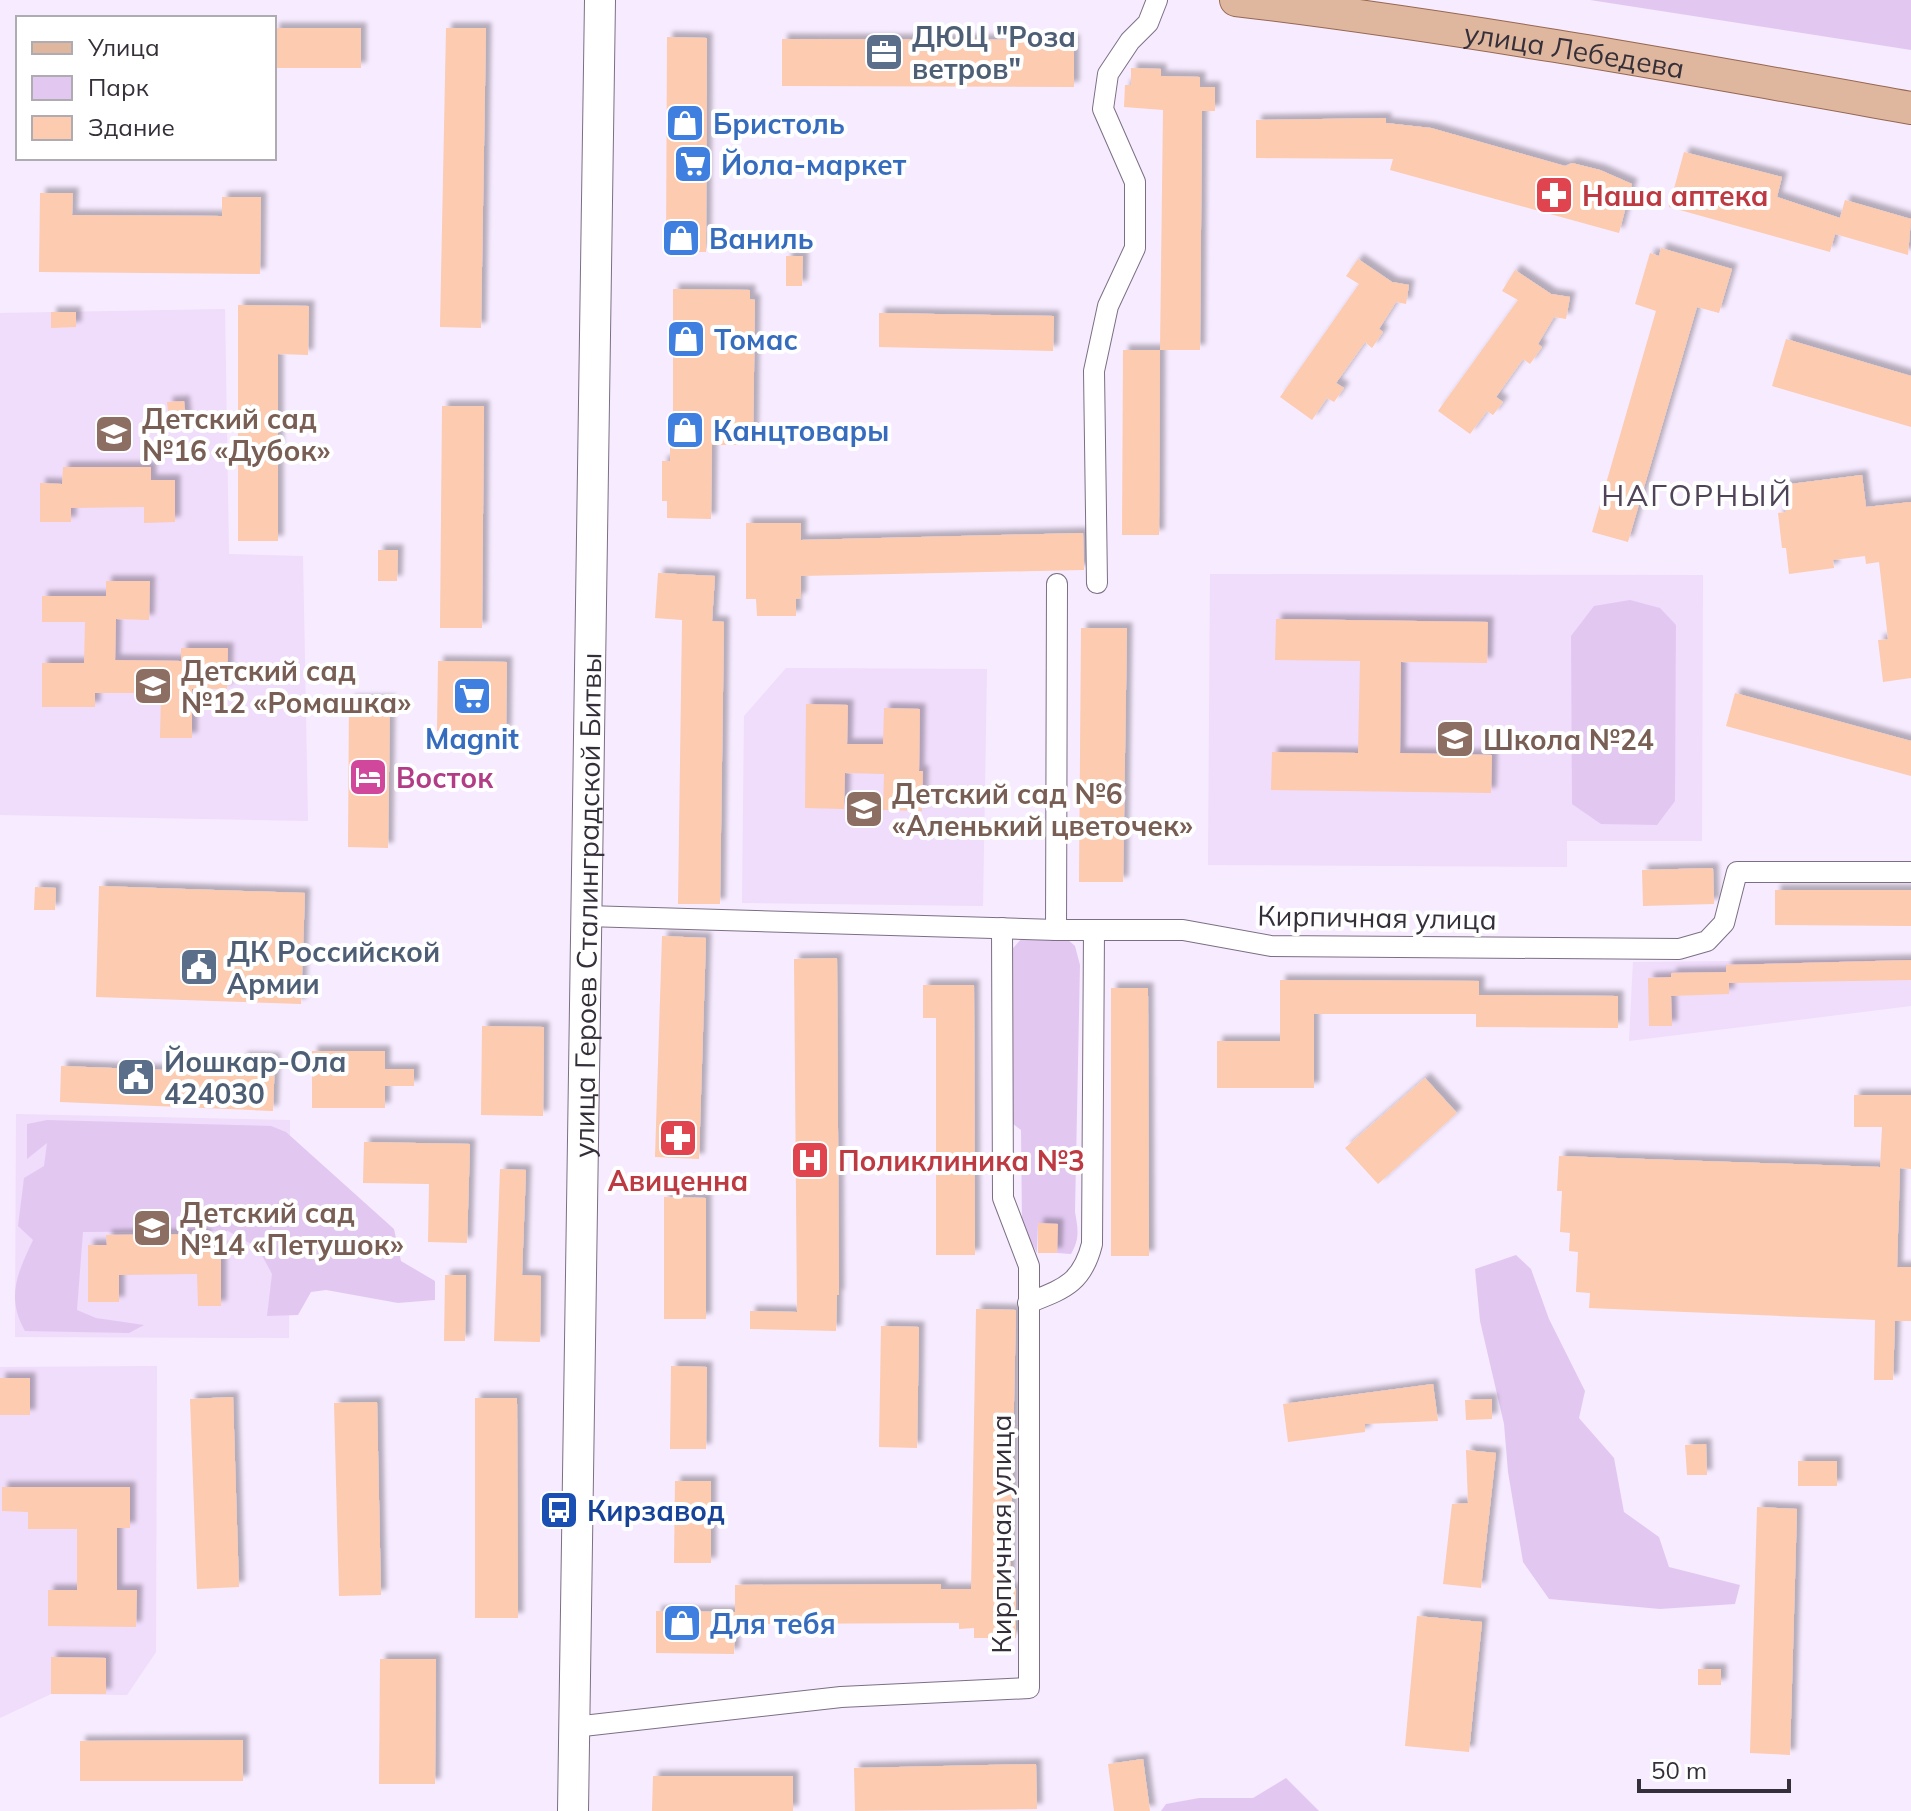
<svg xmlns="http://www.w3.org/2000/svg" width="1911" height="1811" viewBox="0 0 1911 1811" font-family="Mulish,sans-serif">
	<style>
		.built { fill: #f0dcfb }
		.green { fill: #e2c8f1 }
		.building { fill: #fdcbaf; filter: url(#shadow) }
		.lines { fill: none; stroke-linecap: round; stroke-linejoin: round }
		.street-casing { stroke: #7c6f84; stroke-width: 22 }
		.secondary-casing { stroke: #7c6f84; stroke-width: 32 }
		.primary-casing { stroke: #966750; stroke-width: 34 }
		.street { stroke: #fff; stroke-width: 20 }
		.secondary { stroke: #fff; stroke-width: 30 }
		.primary { stroke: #dfb69e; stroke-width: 32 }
		.labels { text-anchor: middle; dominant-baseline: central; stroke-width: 8; stroke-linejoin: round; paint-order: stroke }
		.service-label { font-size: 28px; font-weight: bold; fill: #4e5e75; stroke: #fff; text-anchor: start }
		.street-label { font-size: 28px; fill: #352f39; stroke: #fff }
		.shop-label { font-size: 28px; font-weight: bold; fill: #366cbe; stroke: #fff; text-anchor: start }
		.health-label { font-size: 28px; font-weight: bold; fill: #be3a42; stroke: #fff; text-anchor: start }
		.education-label { font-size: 28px; font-weight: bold; fill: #785e54; stroke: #fff; text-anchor: start }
		.hotel-label { font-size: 28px; font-weight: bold; fill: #b23c85; stroke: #fff; text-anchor: start }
		.transit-label { font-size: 28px; font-weight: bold; fill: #164399; stroke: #fff; text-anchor: start }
		.neighbourhood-label { font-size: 30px; letter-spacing: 2px; fill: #504458; stroke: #fff }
	</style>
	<defs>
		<filter id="shadow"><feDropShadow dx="5.5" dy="-5.5" stdDeviation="2" flood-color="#0004"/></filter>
	</defs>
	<rect width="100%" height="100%" fill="#f7ebff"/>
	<g class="built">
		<path d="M 225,309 L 229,554 L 303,556 L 308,821 L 0,815 L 0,313 Z"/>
		<path d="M 1210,574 L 1703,575 L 1702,841 L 1567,841 L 1567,867 L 1208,865 Z"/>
		<path d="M 786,668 L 987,669 L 983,906 L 742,903 L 744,716 Z"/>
		<path d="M 1911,959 L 1911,1006 L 1629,1041 L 1633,962 Z"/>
		<path d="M 16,1114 L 290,1120 L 289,1338 L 15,1337 Z"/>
		<path d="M 157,1366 L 156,1652 L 127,1695 L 51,1694 L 0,1718 L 0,1367 Z"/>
	</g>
	<g class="green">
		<path d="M 1590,0 L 1911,0 L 1911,50 Z"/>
		<path d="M 1630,600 L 1660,608 L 1676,625 L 1675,801 L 1657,825 L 1601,824 L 1572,804 L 1571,636 L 1594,606 Z"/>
		<path d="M 1022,938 L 1066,938 L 1075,946 L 1080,965 L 1075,1212 C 1078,1229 1080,1239 1071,1254 L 1057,1253 L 1057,1224 L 1038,1224 L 1037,1253 L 1022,1225 L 1021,1130 L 1008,1120 L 1008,954 Z"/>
		<path d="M 47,1120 L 271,1126 L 286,1132 L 394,1229 L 401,1261 L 435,1281 L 435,1300 L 398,1303 L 326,1290 L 311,1292 L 298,1315 L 267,1316 L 272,1274 L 258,1248 L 228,1231 L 83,1232 L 77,1310 L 96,1318 L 144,1325 L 129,1333 L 25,1331 C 6,1297 17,1274 33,1240 L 18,1226 L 24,1178 L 44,1166 L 47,1143 L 27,1159 L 27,1124 Z"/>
		<path d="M 1516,1255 L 1531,1269 L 1549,1319 L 1585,1391 L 1579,1418 L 1614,1458 L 1624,1512 L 1659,1537 L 1669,1567 L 1740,1585 L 1735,1604 L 1660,1609 L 1549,1599 L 1523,1562 L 1508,1472 L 1504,1424 L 1480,1321 L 1475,1269 Z"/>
		<path d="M 1286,1778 L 1319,1811 L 1161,1811 L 1166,1804 L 1199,1798 L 1253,1798 Z"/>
	</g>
	<g class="building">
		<rect x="274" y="28" width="87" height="40"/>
		<path d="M 446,28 L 486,28 L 481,328 L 440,327 Z"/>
		<path d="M 667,37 L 707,38 L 706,252 L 666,252 Z"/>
		<path d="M 782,39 L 1074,40 L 1074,87 L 782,86 Z"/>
		<path d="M 1131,68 L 1161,69 L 1161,76 L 1200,77 L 1200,87 L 1215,87 L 1215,111 L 1202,111 L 1200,350 L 1160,350 L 1163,110 L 1124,107 L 1125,85 L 1131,85 Z"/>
		<path d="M 1386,118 L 1386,123 L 1431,128 L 1565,166 L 1572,163 L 1600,170 L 1632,184 L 1619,233 L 1390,170 L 1393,159 L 1256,158 L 1256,120 Z"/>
		<path d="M 1684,152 L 1782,177 L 1777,197 L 1840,218 L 1845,200 L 1911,219 L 1908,255 L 1835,234 L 1830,252 L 1669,207 Z"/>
		<path d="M 40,193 L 73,193 L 72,215 L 222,216 L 222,197 L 261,197 L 260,274 L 39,272 Z"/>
		<path d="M 1661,248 L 1732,269 L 1719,313 L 1697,307 L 1628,542 L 1592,532 L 1656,311 L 1635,304 L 1650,253 L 1659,256 Z"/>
		<path d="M 786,256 L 803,256 L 802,286 L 786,286 Z"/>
		<path d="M 1358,259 L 1392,282 L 1409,285 L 1406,304 L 1396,302 L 1379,329 L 1383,332 L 1372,348 L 1365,342 L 1336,383 L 1344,388 L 1334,402 L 1327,398 L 1312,420 L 1280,397 L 1359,284 L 1346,276 Z"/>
		<path d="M 1515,270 L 1551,294 L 1570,297 L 1566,319 L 1554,317 L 1538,344 L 1542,347 L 1530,364 L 1523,359 L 1496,397 L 1503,402 L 1493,415 L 1487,411 L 1470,434 L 1438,411 L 1518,300 L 1502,291 Z"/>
		<path d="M 673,289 L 750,290 L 750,299 L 755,300 L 753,445 L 712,445 L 711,519 L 667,518 L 667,501 L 662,501 L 662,461 L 670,461 L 670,445 L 673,445 Z"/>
		<path d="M 238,305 L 309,306 L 308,355 L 278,354 L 278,541 L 238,541 Z"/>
		<path d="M 51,312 L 76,312 L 76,327 L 51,328 Z"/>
		<path d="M 879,313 L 1054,316 L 1053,351 L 879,347 Z"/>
		<path d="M 1786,339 L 1911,376 L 1911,427 L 1772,386 Z"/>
		<path d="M 1123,350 L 1160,350 L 1159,535 L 1122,535 Z"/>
		<path d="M 184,401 L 186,418 L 169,420 L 167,402 Z"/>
		<path d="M 442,406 L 484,406 L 482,628 L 440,628 Z"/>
		<path d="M 63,467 L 151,467 L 151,480 L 175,480 L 175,522 L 144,523 L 144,507 L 71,508 L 71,522 L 40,522 L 40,483 L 62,484 Z"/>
		<path d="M 1862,475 L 1866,507 L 1911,502 L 1911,678 L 1883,682 L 1878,640 L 1888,639 L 1879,562 L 1866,564 L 1865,556 L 1833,560 L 1834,568 L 1789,574 L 1786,548 L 1782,548 L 1778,513 L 1786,512 L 1782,485 Z"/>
		<path d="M 746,523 L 801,523 L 801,540 L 1083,533 L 1084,570 L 801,576 L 801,598 L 796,599 L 796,616 L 757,616 L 756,599 L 746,599 Z"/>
		<path d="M 378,550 L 398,550 L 397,581 L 378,581 Z"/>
		<path d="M 658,573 L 715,576 L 712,621 L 724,622 L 720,904 L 678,904 L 682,620 L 655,618 Z"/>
		<path d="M 106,581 L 150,581 L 149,620 L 116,619 L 115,660 L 181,661 L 181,648 L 228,648 L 227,689 L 192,689 L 192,738 L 160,738 L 161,693 L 95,693 L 95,707 L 42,707 L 42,663 L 84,663 L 85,622 L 42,622 L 42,596 L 106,596 Z"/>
		<path d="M 1276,619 L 1488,622 L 1487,663 L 1401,662 L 1400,753 L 1492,755 L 1491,793 L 1271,790 L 1272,752 L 1358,753 L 1360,661 L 1275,660 Z"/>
		<path d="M 1081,628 L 1127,628 L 1123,882 L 1079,882 Z"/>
		<path d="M 438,661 L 507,662 L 506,732 L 437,731 Z"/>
		<path d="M 1735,693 L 1911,741 L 1911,776 L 1726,726 Z"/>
		<path d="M 349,700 L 390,700 L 388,848 L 348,847 Z"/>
		<path d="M 806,704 L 848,705 L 847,744 L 883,744 L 884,708 L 920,709 L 919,771 L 923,771 L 922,811 L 883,810 L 884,774 L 845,773 L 844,809 L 805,808 Z"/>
		<path d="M 1713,868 L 1714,904 L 1643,906 L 1642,870 Z"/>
		<path d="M 99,886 L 305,893 L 301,1004 L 96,997 Z"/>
		<path d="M 35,887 L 56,888 L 55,910 L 34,910 Z"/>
		<path d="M 1775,890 L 1911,890 L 1911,926 L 1775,925 Z"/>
		<path d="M 662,936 L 706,938 L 699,1159 L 655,1157 Z"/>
		<path d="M 837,958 L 839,1295 L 837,1295 L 836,1331 L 750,1329 L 750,1311 L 797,1312 L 794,959 Z"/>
		<path d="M 1911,960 L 1911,980 L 1729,983 L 1729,994 L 1671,996 L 1672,1026 L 1649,1026 L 1648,978 L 1671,977 L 1671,973 L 1726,972 L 1726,965 Z"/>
		<path d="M 1280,980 L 1479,981 L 1479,995 L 1618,996 L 1618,1028 L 1476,1027 L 1476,1014 L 1314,1014 L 1314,1088 L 1217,1088 L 1217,1041 L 1280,1041 Z"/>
		<path d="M 923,985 L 974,985 L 975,1255 L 936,1255 L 936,1018 L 923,1018 Z"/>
		<path d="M 1111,988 L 1148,988 L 1149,1256 L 1111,1256 Z"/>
		<path d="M 482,1026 L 544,1027 L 543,1116 L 481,1115 Z"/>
		<path d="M 312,1051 L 385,1051 L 385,1069 L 414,1069 L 414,1086 L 385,1086 L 385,1108 L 312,1108 Z"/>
		<path d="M 242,1057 L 275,1058 L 273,1111 L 60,1102 L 61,1066 L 241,1073 Z"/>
		<path d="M 1425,1078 L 1457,1113 L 1378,1184 L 1345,1148 Z"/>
		<path d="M 1854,1095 L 1911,1095 L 1911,1169 L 1900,1168 L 1897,1267 L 1911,1267 L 1911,1321 L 1895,1321 L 1893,1380 L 1874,1380 L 1875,1320 L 1589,1308 L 1590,1293 L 1576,1292 L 1578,1252 L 1569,1251 L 1570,1233 L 1560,1232 L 1562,1191 L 1557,1191 L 1559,1156 L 1880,1167 L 1882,1127 L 1854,1127 Z"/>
		<path d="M 364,1142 L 470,1144 L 467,1243 L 428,1242 L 429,1184 L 363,1183 Z"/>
		<path d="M 500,1169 L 526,1170 L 522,1275 L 541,1276 L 540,1342 L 494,1341 Z"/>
		<path d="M 664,1197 L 706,1198 L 706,1319 L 664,1319 Z"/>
		<path d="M 1038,1223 L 1058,1224 L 1057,1253 L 1038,1253 Z"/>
		<path d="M 205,1234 L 205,1247 L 221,1247 L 221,1306 L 198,1306 L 197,1274 L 119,1275 L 119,1302 L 88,1302 L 88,1245 L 107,1245 L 106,1235 Z"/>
		<path d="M 445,1275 L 466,1275 L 465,1341 L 444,1341 Z"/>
		<path d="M 976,1309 L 1016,1310 L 1010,1589 L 1016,1588 L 1016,1638 L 974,1638 L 974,1628 L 959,1629 L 959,1623 L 735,1624 L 735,1620 L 734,1654 L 656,1653 L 656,1611 L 735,1612 L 735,1585 L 941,1584 L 941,1589 L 971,1589 Z"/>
		<path d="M 881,1326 L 919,1327 L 917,1448 L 879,1447 Z"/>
		<path d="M 671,1366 L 707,1367 L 706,1449 L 670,1449 Z"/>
		<rect x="0" y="1378" width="30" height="37"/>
		<path d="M 1433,1384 L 1438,1421 L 1365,1424 L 1365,1432 L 1288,1442 L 1283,1404 Z"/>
		<path d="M 233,1397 L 239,1587 L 197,1589 L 190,1399 Z"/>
		<path d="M 475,1398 L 517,1398 L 518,1618 L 475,1618 Z"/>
		<path d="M 1492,1399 L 1492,1419 L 1466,1420 L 1465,1400 Z"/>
		<path d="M 377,1402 L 381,1595 L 339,1596 L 334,1403 Z"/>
		<path d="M 1706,1444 L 1707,1475 L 1687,1475 L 1685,1445 Z"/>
		<path d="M 1466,1450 L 1496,1453 L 1481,1588 L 1443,1584 L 1452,1504 L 1468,1503 Z"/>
		<rect x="1798" y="1461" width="39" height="25"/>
		<path d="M 675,1481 L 711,1481 L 711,1563 L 674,1563 Z"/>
		<path d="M 2,1487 L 130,1487 L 130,1528 L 117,1528 L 117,1590 L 137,1590 L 136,1627 L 48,1626 L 48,1590 L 77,1590 L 77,1529 L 28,1529 L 28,1512 L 2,1511 Z"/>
		<path d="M 1757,1507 L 1797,1509 L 1790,1755 L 1750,1753 Z"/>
		<path d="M 1417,1616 L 1482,1622 L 1469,1752 L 1405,1746 Z"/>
		<path d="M 51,1657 L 106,1658 L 106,1694 L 51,1694 Z"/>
		<path d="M 380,1659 L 436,1659 L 435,1784 L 379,1784 Z"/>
		<rect x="1698" y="1669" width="23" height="16"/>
		<path d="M 243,1740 L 243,1781 L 80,1781 L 80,1741 Z"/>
		<path d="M 1143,1759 L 1150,1811 L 1114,1811 L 1108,1764 Z"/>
		<path d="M 1036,1764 L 1037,1809 L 855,1811 L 854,1768 Z"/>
		<path d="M 653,1776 L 793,1776 L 793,1811 L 652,1811 Z"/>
	</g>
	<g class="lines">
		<defs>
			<g id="street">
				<path d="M 1097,583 L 1094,371 L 1108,306 L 1135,248 L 1135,182 L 1103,109 L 1108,74 L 1130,41 L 1148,23 L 1157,0"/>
				<path d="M 586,916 L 1056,930 L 1183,930 L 1271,946 L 1679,949 L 1707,941 L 1724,923 L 1737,872 L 1911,872"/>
				<path d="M 1056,930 L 1057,584"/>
				<path d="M 1028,1303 C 1063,1289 1082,1284 1092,1244 L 1094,931"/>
				<path d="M 574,1727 L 841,1697 L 1029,1688 L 1029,1266 L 1003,1198 L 1002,928"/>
			</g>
			<g id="secondary">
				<path id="s1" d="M 573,1811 L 600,0"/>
			</g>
			<g id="primary">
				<path id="s2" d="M 1236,0 C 1462,27 1687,68 1911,108"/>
			</g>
		</defs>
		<use href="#street" class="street-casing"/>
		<use href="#secondary" class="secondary-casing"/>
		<use href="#primary" class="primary-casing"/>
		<use href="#street" class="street"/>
		<use href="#secondary" class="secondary"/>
		<use href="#primary" class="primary"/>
	</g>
	<defs>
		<symbol id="office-square" viewBox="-11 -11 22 22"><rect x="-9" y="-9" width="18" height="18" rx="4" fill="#5c6f8a" stroke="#fff"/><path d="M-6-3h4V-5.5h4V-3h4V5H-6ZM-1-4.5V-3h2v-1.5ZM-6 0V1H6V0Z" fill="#fff"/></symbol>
		<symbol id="shop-square" viewBox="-11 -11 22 22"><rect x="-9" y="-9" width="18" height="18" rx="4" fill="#3f7fe0" stroke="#fff"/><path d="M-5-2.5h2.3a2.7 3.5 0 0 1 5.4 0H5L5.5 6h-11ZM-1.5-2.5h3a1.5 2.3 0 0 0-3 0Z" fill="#fff"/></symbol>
		<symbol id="supermarket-square" viewBox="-11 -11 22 22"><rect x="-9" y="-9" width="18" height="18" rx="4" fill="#3f7fe0" stroke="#fff"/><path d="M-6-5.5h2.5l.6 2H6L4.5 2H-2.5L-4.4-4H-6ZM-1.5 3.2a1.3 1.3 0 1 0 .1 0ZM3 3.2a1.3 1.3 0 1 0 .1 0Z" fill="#fff"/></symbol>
		<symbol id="pharmacy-square" viewBox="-11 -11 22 22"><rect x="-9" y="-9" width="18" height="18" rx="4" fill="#e0444e" stroke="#fff"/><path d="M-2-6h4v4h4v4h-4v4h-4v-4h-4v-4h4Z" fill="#fff"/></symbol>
		<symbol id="school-square" viewBox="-11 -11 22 22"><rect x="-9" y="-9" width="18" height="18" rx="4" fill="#8d6e63" stroke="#fff"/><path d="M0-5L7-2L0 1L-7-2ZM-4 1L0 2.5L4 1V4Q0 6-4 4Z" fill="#fff"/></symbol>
		<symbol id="hotel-square" viewBox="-11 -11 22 22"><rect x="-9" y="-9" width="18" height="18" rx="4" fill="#d1479c" stroke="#fff"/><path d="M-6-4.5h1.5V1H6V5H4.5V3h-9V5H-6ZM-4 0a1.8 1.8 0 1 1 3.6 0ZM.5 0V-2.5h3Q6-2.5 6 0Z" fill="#fff"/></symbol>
		<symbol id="civic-square" viewBox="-11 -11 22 22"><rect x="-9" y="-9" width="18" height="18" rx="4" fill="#5c6f8a" stroke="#fff"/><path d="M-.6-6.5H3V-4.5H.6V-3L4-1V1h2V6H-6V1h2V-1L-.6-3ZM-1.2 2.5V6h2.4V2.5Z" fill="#fff"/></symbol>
		<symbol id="hospital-square" viewBox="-11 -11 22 22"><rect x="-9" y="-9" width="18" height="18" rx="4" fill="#e0444e" stroke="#fff"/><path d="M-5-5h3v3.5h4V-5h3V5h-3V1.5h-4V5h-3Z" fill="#fff"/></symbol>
		<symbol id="bus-square" viewBox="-11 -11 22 22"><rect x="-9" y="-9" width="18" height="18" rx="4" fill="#1a4fb4" stroke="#fff"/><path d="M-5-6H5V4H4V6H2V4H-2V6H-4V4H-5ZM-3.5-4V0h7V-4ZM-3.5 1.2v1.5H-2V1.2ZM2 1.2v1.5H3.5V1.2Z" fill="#fff"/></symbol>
	</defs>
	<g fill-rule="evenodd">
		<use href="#office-square" x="862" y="30" width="44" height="44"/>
		<use href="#shop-square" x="663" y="101" width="44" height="44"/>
		<use href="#supermarket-square" x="671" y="142" width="44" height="44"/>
		<use href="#pharmacy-square" x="1532" y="173" width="44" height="44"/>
		<use href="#shop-square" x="659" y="216" width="44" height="44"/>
		<use href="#shop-square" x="664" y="317" width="44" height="44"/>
		<use href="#shop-square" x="663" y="408" width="44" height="44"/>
		<use href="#school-square" x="92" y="412" width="44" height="44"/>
		<use href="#school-square" x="131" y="664" width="44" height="44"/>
		<use href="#supermarket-square" x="450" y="674" width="44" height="44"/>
		<use href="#school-square" x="1433" y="717" width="44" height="44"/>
		<use href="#hotel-square" x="346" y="755" width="44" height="44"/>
		<use href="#school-square" x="842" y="787" width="44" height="44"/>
		<use href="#civic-square" x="177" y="945" width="44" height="44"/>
		<use href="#civic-square" x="114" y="1055" width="44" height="44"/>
		<use href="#pharmacy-square" x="656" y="1116" width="44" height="44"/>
		<use href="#hospital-square" x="788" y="1138" width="44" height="44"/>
		<use href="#school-square" x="130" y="1206" width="44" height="44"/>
		<use href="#bus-square" x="537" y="1488" width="44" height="44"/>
		<use href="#shop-square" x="660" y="1601" width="44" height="44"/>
	</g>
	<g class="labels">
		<g class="service-label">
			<text x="912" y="36">ДЮЦ "Роза<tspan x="912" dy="32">ветров"</tspan></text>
			<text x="227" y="951">ДК Российской<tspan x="227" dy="32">Армии</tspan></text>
			<text x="164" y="1061">Йошкар-Ола<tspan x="164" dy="32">424030</tspan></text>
		</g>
		<g class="street-label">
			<text stroke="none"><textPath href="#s2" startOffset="342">улица Лебедева</textPath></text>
			<text stroke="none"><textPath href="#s1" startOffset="906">улица Героев Сталинградской Битвы</textPath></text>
			<text transform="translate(1377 917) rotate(1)">Кирпичная улица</text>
			<text transform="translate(1000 1534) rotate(-90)">Кирпичная улица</text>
		</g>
		<g class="shop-label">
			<text x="713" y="123">Бристоль</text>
			<text x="721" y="164">Йола-маркет</text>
			<text x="709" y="238">Ваниль</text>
			<text x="714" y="339">Томас</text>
			<text x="713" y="430">Канцтовары</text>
			<text x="472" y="738" text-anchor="middle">Magnit</text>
			<text x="710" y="1623">Для тебя</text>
		</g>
		<g class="health-label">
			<text x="1582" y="195">Наша аптека</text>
			<text x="838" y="1160">Поликлиника №3</text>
			<text x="678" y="1180" text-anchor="middle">Авиценна</text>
		</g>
		<g class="education-label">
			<text x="142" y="418">Детский сад<tspan x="142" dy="32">№16 «Дубок»</tspan></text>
			<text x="181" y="670">Детский сад<tspan x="181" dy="32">№12 «Ромашка»</tspan></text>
			<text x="1483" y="739">Школа №24</text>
			<text x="892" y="793">Детский сад №6<tspan x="892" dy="32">«Аленький цветочек»</tspan></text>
			<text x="180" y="1212">Детский сад<tspan x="180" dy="32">№14 «Петушок»</tspan></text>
		</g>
		<g class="hotel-label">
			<text x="396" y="777">Восток</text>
		</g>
		<g class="transit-label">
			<text x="587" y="1510">Кирзавод</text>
		</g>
		<g class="neighbourhood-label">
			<text x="1697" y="495">НАГОРНЫЙ</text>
		</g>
	</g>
	<rect x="16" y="16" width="260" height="144" fill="#ffffff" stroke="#aeacb0" stroke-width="2"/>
	<rect x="32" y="42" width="40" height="12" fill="#dfb69e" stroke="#aeacb0" stroke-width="2"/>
	<text x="88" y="56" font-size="24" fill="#352f39">Улица</text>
	<rect x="32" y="76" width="40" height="24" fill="#e2c8f1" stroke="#aeacb0" stroke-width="2"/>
	<text x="88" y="96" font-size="24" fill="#352f39">Парк</text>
	<rect x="32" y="116" width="40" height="24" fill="#fdcbaf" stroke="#aeacb0" stroke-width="2"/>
	<text x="88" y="136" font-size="24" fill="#352f39">Здание</text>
	<path d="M1639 1779v12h150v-12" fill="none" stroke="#352f39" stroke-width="4"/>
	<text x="1651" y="1779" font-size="24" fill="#352f39" stroke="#ffffff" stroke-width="6" paint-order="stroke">50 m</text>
</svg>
